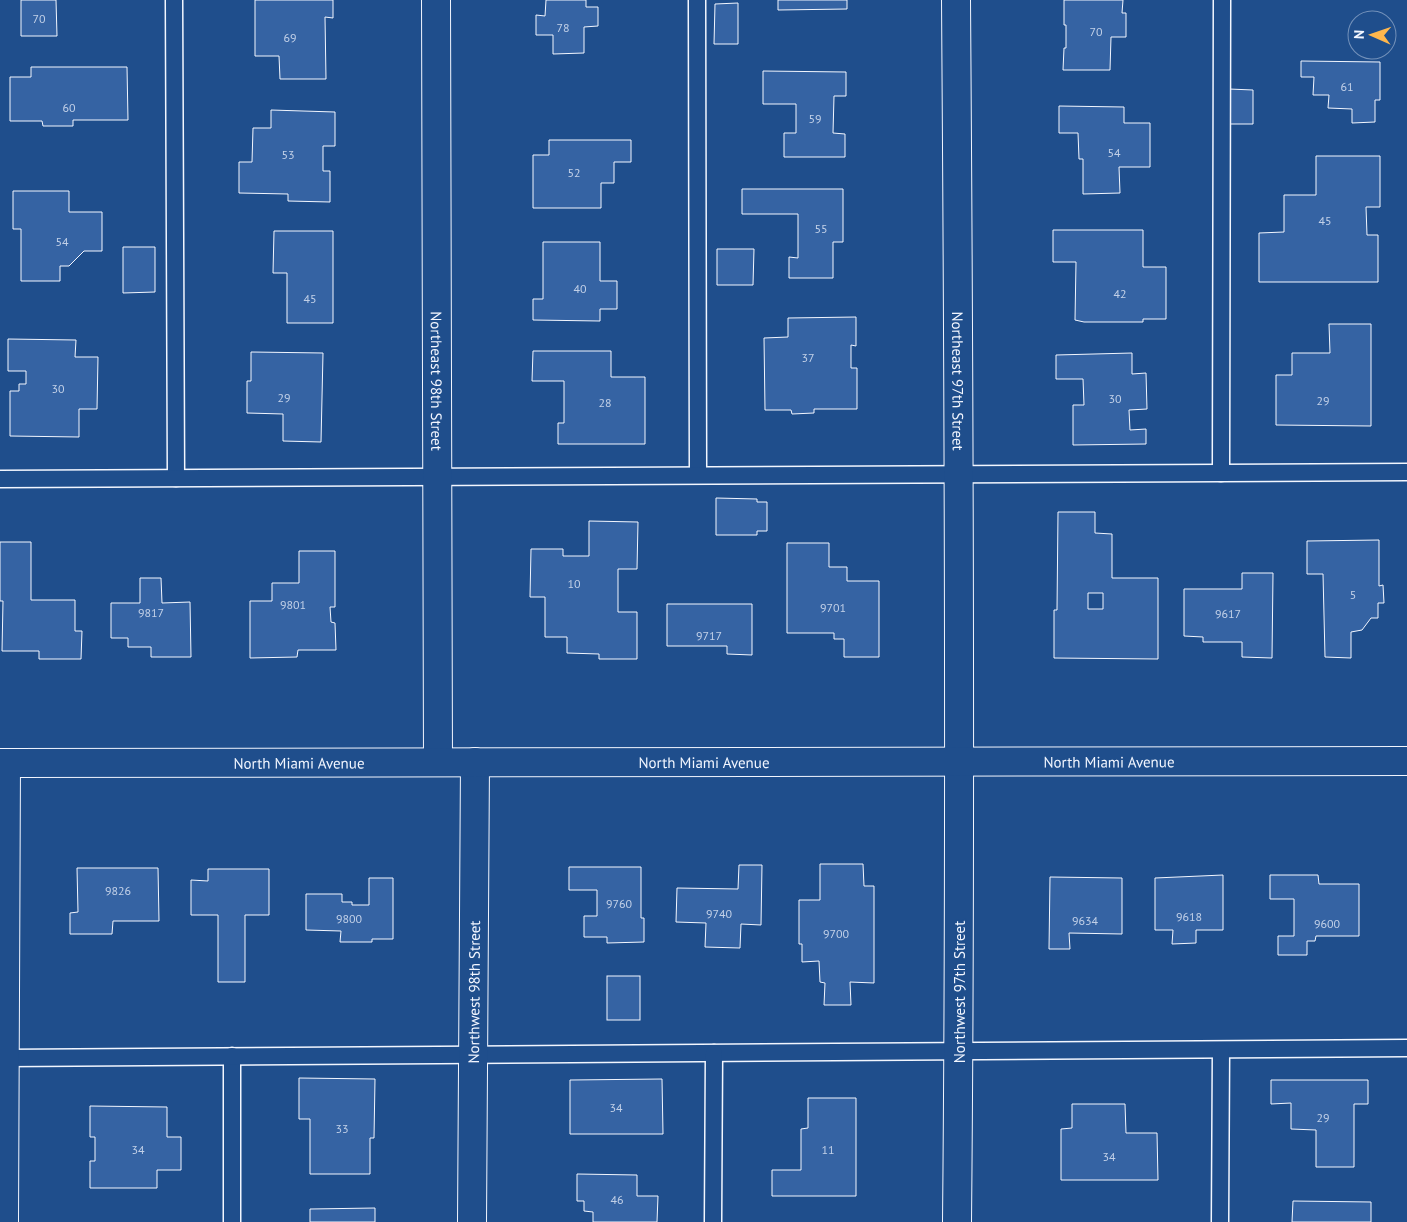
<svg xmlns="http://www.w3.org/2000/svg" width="1407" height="1222" viewBox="0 0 1407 1222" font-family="'PT Sans',sans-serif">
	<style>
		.building { fill: #3563a3; stroke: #f2f6ff; fill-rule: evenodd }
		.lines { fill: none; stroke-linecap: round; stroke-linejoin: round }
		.lane-casing { stroke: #f2f6ff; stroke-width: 19 }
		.street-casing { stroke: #f2f6ff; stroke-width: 30 }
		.secondary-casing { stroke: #f2f6ff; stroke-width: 30 }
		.lane { stroke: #1f4e8c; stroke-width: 16 }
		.street { stroke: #1f4e8c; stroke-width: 28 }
		.secondary { stroke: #1f4e8c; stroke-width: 28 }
		.labels { text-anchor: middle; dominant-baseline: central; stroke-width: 4; stroke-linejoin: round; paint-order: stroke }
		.number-label { font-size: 12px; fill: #c3d1e8 }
		.street-label { font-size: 15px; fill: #f2f6ff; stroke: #1f4e8c }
	</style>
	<rect width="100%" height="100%" fill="#1f4e8c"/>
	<g class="building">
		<path d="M 21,0 L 56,0 L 57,36 L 21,36 Z"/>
		<path d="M 255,0 L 333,0 L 333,18 L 325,17 L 326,79 L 280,79 L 279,56 L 255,56 Z"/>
		<path d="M 546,0 L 586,0 L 586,7 L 598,7 L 598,26 L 584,27 L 584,53 L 553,54 L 553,35 L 536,35 L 536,15 L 545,16 Z"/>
		<path d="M 778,0 L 847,0 L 847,9 L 778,10 Z"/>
		<path d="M 1064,0 L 1123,0 L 1122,13 L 1126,13 L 1126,37 L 1111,37 L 1110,70 L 1063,70 L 1064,48 L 1066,48 L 1066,25 L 1064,25 Z"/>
		<path d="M 738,3 L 738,44 L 714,44 L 715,4 Z"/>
		<path d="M 1301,61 L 1380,62 L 1380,100 L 1375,100 L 1375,122 L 1352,123 L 1352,109 L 1328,108 L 1329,95 L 1313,95 L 1314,77 L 1301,77 Z"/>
		<path d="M 31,67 L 127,67 L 128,120 L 73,120 L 73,126 L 43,126 L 42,121 L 10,121 L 10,77 L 31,77 Z"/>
		<path d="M 763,71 L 846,72 L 846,96 L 834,96 L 833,133 L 845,134 L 845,157 L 784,157 L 784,133 L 796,133 L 796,104 L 763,104 Z"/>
		<path d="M 1229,89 L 1253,90 L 1253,124 L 1229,124 Z"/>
		<path d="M 1059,106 L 1124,107 L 1124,123 L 1150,123 L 1150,167 L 1119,167 L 1120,193 L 1083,194 L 1083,159 L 1079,159 L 1078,133 L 1059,133 Z"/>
		<path d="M 271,110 L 335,112 L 335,146 L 323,146 L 323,171 L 330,171 L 330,202 L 288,201 L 288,194 L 239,193 L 239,162 L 252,162 L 253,128 L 271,128 Z"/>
		<path d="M 549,140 L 631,140 L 631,162 L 614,162 L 614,183 L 601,183 L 601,208 L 533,208 L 533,155 L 549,155 Z"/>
		<path d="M 1316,156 L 1380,156 L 1380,207 L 1366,207 L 1367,235 L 1378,235 L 1378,282 L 1259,282 L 1259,233 L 1284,232 L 1284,195 L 1316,195 Z"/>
		<path d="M 742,189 L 843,189 L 843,242 L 833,242 L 833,278 L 789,278 L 789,257 L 798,258 L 798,214 L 742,214 Z"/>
		<path d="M 13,191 L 69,191 L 69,212 L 102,212 L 102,251 L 84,251 L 69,266 L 60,266 L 60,281 L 21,281 L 21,229 L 13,229 Z"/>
		<path d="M 1053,230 L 1143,230 L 1143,267 L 1166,267 L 1166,319 L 1143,319 L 1143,322 L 1084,322 L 1075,320 L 1076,262 L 1053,262 Z"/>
		<path d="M 274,231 L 333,231 L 333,323 L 287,323 L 287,273 L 273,273 Z"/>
		<path d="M 543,242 L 600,242 L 600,281 L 617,281 L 617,309 L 600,309 L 600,321 L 533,320 L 533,299 L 543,299 Z"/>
		<path d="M 123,247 L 155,247 L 155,292 L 123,293 Z"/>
		<path d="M 717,249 L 754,249 L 753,285 L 717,285 Z"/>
		<path d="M 856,317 L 856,346 L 851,345 L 851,368 L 857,368 L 857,409 L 814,409 L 814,413 L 792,414 L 791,410 L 765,410 L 764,338 L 788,337 L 788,318 Z"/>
		<path d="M 1329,324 L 1371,324 L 1371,426 L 1276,425 L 1276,375 L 1292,375 L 1292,353 L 1330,353 Z"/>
		<path d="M 8,339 L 76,340 L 75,357 L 98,357 L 97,409 L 79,409 L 79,437 L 10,436 L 10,391 L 19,391 L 19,384 L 26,384 L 26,371 L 8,371 Z"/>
		<path d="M 533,351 L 611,351 L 611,377 L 645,377 L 645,444 L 558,444 L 558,423 L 564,423 L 564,381 L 532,381 Z"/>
		<path d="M 251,352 L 323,353 L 321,442 L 283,441 L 283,414 L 247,413 L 247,381 L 251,381 Z"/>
		<path d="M 1132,353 L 1132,374 L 1146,373 L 1147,409 L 1129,410 L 1130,430 L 1146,429 L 1146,444 L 1073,445 L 1073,405 L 1084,405 L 1083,379 L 1056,379 L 1056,355 Z"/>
		<path d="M 716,498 L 757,499 L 757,502 L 767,502 L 767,531 L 757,531 L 757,535 L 716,535 Z"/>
		<path d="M 1058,512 L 1095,512 L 1095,533 L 1112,534 L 1112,578 L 1158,578 L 1158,659 L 1054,658 L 1054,610 L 1057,610 ZM 1088,593 L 1103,593 L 1103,609 L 1088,609 Z"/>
		<path d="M 589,521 L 638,522 L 637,569 L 618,569 L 618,612 L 637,612 L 637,659 L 599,659 L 599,654 L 567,653 L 567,637 L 545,637 L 545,597 L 530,597 L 531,549 L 563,549 L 563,556 L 589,556 Z"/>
		<path d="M 1379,540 L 1379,586 L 1383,585 L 1384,603 L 1378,603 L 1378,618 L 1371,618 L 1362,630 L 1351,632 L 1351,658 L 1325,657 L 1323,574 L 1307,574 L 1307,541 Z"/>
		<path d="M 0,542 L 31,542 L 31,600 L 75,600 L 75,631 L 82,631 L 81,659 L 39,659 L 39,651 L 2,651 L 3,601 L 0,601 Z"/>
		<path d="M 787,543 L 829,543 L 829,567 L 847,567 L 847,581 L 879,581 L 879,657 L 844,657 L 844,639 L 834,639 L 834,633 L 787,633 Z"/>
		<path d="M 299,551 L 335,551 L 335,607 L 330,607 L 331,622 L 335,623 L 336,650 L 298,650 L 297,657 L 250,658 L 250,601 L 272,601 L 272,583 L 299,583 Z"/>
		<path d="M 1242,573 L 1273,573 L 1272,658 L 1242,657 L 1242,642 L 1203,642 L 1203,637 L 1184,636 L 1184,589 L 1242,589 Z"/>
		<path d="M 140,578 L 161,578 L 162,603 L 190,602 L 191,657 L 151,657 L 151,647 L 128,647 L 128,638 L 111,638 L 111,603 L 140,603 Z"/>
		<path d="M 667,604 L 752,604 L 752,655 L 727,654 L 727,646 L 667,646 Z"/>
		<path d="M 820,864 L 863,864 L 864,886 L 874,886 L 874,983 L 850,982 L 851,1005 L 824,1005 L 825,983 L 820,982 L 819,961 L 802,962 L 802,944 L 799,944 L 799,900 L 820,900 Z"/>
		<path d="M 739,865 L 762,865 L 761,925 L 741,924 L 740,948 L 705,947 L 706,923 L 676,922 L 677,888 L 738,889 Z"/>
		<path d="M 569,867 L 641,867 L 641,918 L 644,918 L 644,942 L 607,943 L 607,937 L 584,937 L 584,916 L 597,916 L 597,890 L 569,890 Z"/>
		<path d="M 77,868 L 158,868 L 159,921 L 113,921 L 112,934 L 70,934 L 70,913 L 78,912 Z"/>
		<path d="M 208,869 L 269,869 L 269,915 L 245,915 L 245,982 L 218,982 L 218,915 L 191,915 L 191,880 L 208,881 Z"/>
		<path d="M 1223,875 L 1223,930 L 1196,930 L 1196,943 L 1172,944 L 1173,930 L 1155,930 L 1155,878 Z"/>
		<path d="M 1270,875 L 1318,875 L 1319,884 L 1359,884 L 1359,936 L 1316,936 L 1315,941 L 1307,941 L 1307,955 L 1278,955 L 1278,936 L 1294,936 L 1294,899 L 1270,899 Z"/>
		<path d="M 1050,877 L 1122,878 L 1122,934 L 1069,933 L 1070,949 L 1049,949 Z"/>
		<path d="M 369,878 L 393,878 L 393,939 L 372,939 L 372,942 L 340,942 L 341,931 L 306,930 L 306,894 L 342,894 L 342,902 L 352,902 L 352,905 L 369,905 Z"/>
		<rect x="607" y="976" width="33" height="44"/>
		<path d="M 299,1078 L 375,1079 L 374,1138 L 370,1138 L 370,1174 L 310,1174 L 310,1119 L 299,1119 Z"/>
		<path d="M 662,1079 L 663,1134 L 570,1134 L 570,1080 Z"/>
		<path d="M 1271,1080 L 1368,1080 L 1368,1104 L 1354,1104 L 1354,1167 L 1316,1167 L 1316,1130 L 1291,1129 L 1291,1103 L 1271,1104 Z"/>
		<path d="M 808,1098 L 856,1098 L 856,1196 L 772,1196 L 772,1170 L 801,1170 L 801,1129 L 808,1128 Z"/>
		<path d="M 1072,1104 L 1125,1104 L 1126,1133 L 1157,1133 L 1158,1180 L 1061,1180 L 1061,1129 L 1072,1128 Z"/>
		<path d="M 90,1106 L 167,1107 L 167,1137 L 181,1137 L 181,1170 L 157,1170 L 157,1188 L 90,1188 L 90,1161 L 95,1161 L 95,1137 L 90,1137 Z"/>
		<path d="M 577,1174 L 637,1175 L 637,1196 L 658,1196 L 657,1222 L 593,1222 L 593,1212 L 584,1211 L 584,1201 L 577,1201 Z"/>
		<path d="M 1293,1201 L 1371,1202 L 1371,1222 L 1292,1222 Z"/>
		<path d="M 375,1208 L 375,1222 L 310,1222 L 310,1209 Z"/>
	</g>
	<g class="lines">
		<defs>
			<g id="lane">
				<path d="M 174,0 L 176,478"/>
				<path d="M 697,0 L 698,475"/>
				<path d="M 1221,473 L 1222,0"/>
				<path d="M 0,479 L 1407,472"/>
				<path d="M 232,1056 L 232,1222"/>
				<path d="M 5,1058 L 1407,1048"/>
				<path d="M 713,1222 L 714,1053"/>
				<path d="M 1220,1222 L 1221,1050"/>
			</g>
			<g id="street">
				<path id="s1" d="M 436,0 L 438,762"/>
				<path id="s2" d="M 956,0 C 959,407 961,815 957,1222"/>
				<path d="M 4,1222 L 6,763"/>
				<path id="s3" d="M 472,1222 L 475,762"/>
			</g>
			<g id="secondary">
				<path id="s4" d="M 0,763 L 1407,761"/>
			</g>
		</defs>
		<use href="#lane" class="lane-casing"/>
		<use href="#street" class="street-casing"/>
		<use href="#secondary" class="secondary-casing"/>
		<use href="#lane" class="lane"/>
		<use href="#street" class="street"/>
		<use href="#secondary" class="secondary"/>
	</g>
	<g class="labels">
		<g class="number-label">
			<text x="39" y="18">70</text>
			<text x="563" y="27">78</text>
			<text x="1096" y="31">70</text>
			<text x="290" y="37">69</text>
			<text x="1347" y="86">61</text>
			<text x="69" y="107">60</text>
			<text x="815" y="118">59</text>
			<text x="1114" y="152">54</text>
			<text x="288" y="154">53</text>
			<text x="574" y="172">52</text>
			<text x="1325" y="220">45</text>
			<text x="821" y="228">55</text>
			<text x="62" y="241">54</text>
			<text x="580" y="288">40</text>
			<text x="1120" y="293">42</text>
			<text x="310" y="298">45</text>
			<text x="808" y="357">37</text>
			<text x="58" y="388">30</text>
			<text x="284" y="397">29</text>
			<text x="1115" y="398">30</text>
			<text x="1323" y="400">29</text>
			<text x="605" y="402">28</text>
			<text x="574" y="583">10</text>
			<text x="1353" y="594">5</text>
			<text x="293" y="604">9801</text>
			<text x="833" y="607">9701</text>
			<text x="151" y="612">9817</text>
			<text x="1228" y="613">9617</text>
			<text x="709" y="635">9717</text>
			<text x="118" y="890">9826</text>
			<text x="619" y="903">9760</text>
			<text x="719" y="913">9740</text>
			<text x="1189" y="916">9618</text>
			<text x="349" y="918">9800</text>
			<text x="1085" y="920">9634</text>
			<text x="1327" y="923">9600</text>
			<text x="836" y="933">9700</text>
			<text x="616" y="1107">34</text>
			<text x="1323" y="1117">29</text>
			<text x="342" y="1128">33</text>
			<text x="138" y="1149">34</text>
			<text x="828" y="1149">11</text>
			<text x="1109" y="1156">34</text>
			<text x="617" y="1199">46</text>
		</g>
		<g class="street-label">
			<text stroke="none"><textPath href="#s1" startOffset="381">Northeast 98th Street</textPath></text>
			<text stroke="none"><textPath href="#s2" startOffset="381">Northeast 97th Street</textPath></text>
			<text stroke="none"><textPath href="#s4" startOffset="1109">North Miami Avenue</textPath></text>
			<text stroke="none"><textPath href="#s4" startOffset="704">North Miami Avenue</textPath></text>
			<text stroke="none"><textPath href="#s4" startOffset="299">North Miami Avenue</textPath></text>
			<text stroke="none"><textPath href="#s3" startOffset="230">Northwest 98th Street</textPath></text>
			<text transform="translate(959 992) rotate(-90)">Northwest 97th Street</text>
		</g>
	</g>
	<g transform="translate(1372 35) rotate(272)"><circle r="24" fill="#1f4e8c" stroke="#7391ba"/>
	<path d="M0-4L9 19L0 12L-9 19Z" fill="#ffb74d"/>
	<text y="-8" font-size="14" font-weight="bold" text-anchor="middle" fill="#f2f6ff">N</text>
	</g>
</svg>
